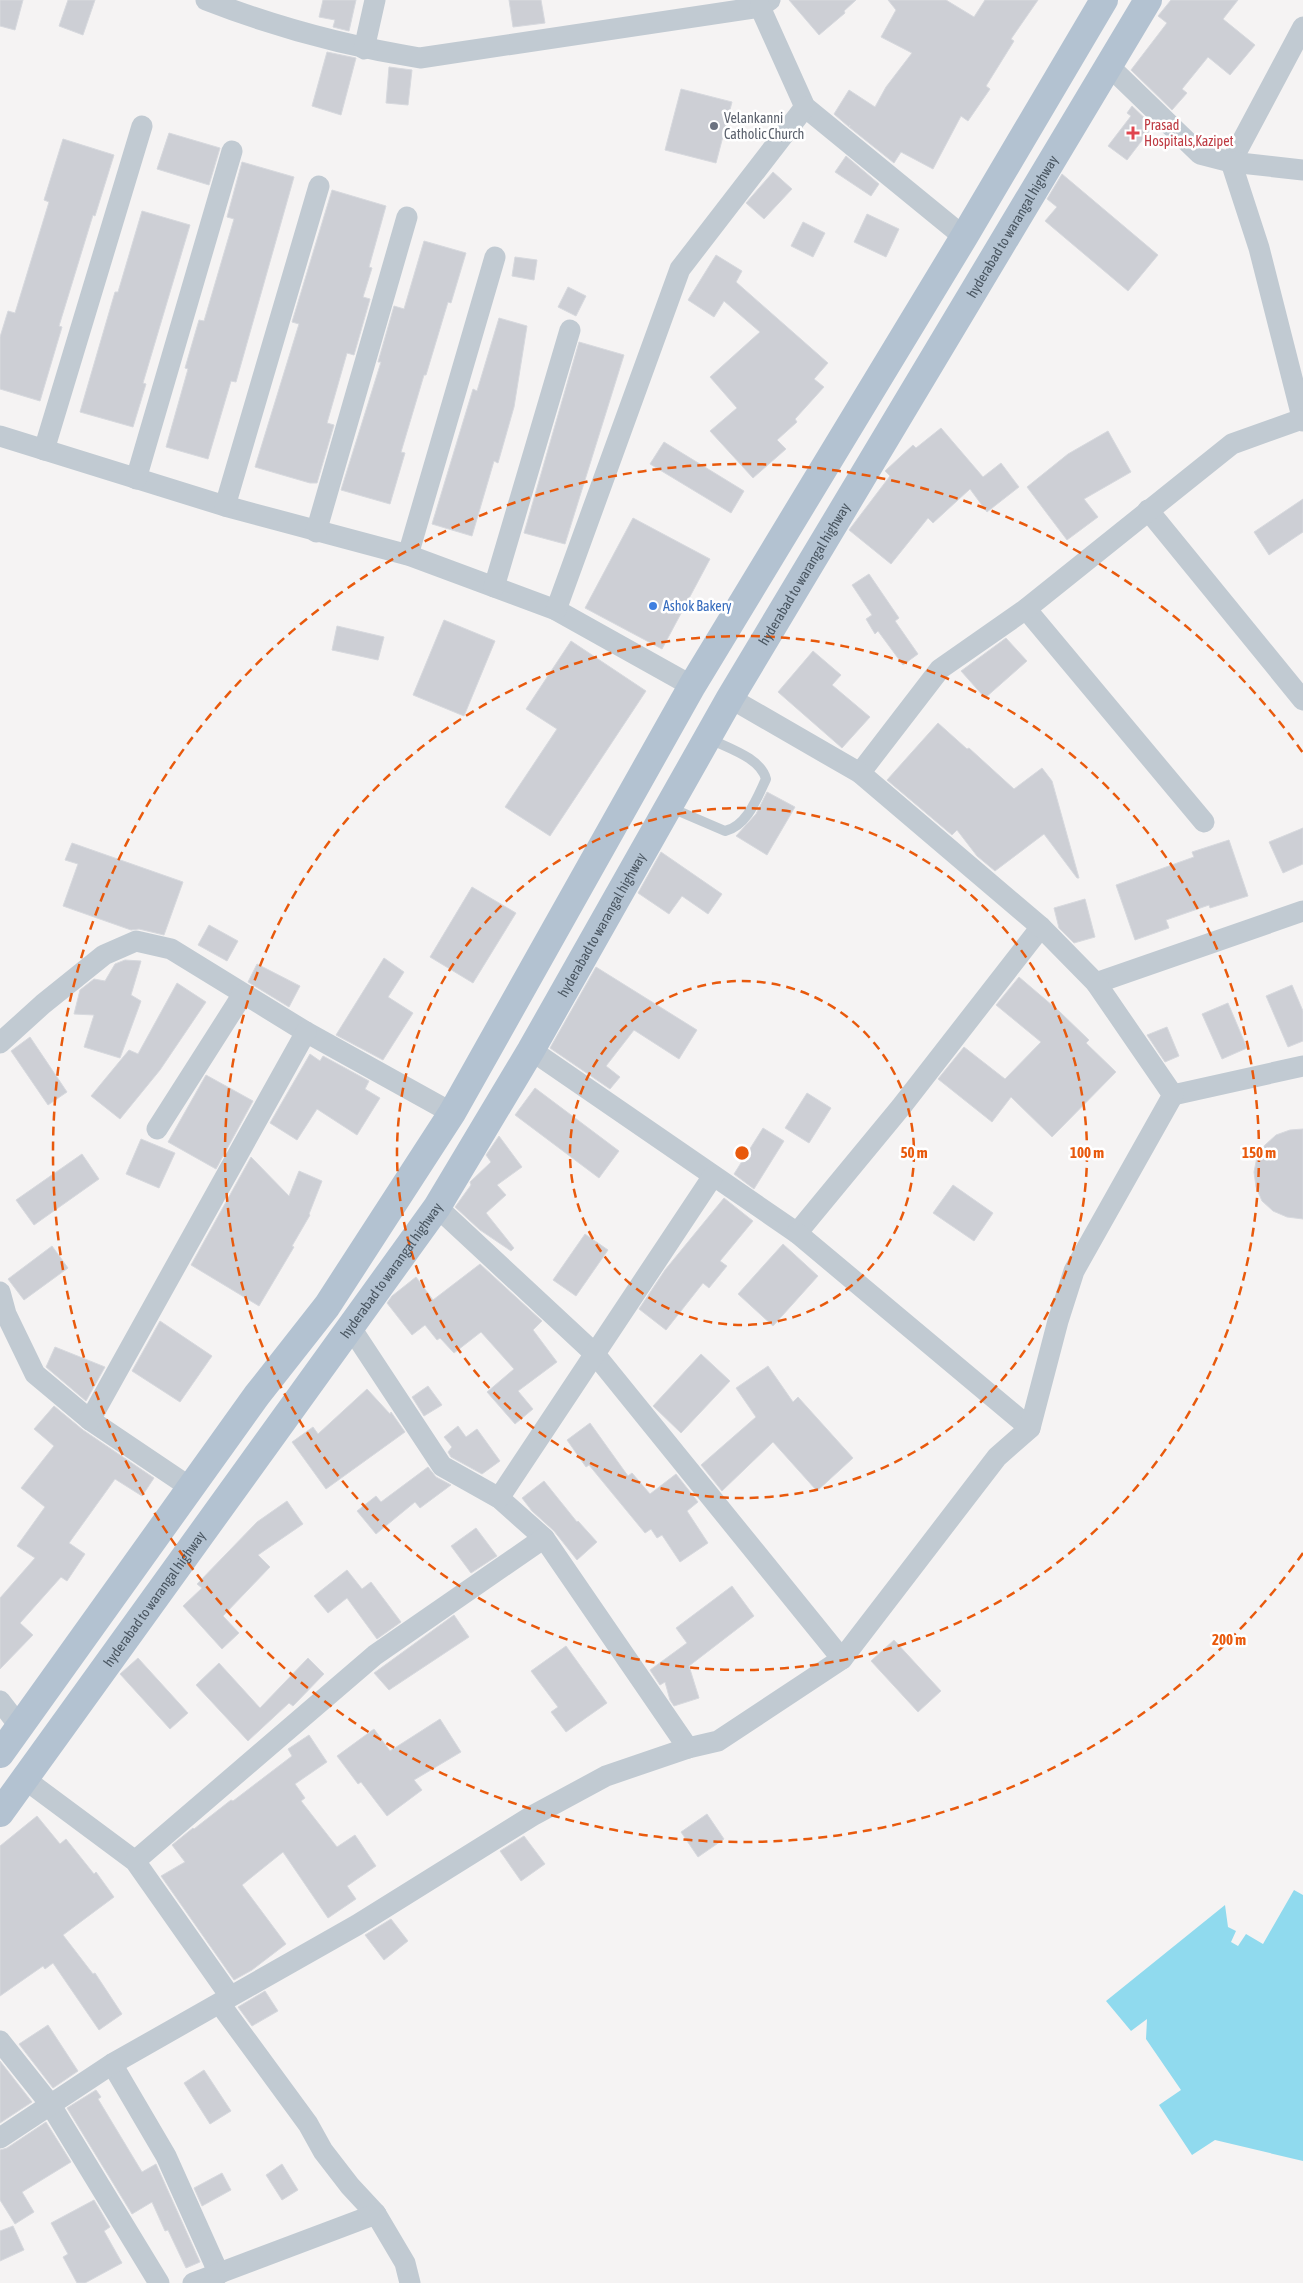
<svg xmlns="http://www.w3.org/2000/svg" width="1303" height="2283" viewBox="0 0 1303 2283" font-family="'Asap Condensed',sans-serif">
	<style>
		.water { fill: #90daee }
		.building { fill: #cdcfd5; stroke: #d7d9de }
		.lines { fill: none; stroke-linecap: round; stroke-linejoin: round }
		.service { stroke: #c1cad2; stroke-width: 10 }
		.minor { stroke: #c1cad2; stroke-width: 21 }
		.primary { stroke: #b3c2d1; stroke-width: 28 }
		.ring { fill: none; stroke: #e8590c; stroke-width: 2.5; stroke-dasharray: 9 6 }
		.worship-dot { fill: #6b7280; stroke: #fff; stroke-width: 2 }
		.health-dot { fill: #e0444e; stroke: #fff; stroke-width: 2 }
		.shop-dot { fill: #3f7fe0; stroke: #fff; stroke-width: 2 }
		.labels { text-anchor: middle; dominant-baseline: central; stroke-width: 5; stroke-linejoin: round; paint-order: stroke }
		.worship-label { font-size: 14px; fill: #5b616d; stroke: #fff; text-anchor: start }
		.health-label { font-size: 14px; fill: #be3a42; stroke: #fff; text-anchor: start }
		.street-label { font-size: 14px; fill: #4a5661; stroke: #fff }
		.shop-label { font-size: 14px; fill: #366cbe; stroke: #fff; text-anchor: start }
		.centre { fill: #e8590c; stroke: #fff; stroke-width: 2.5 }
		.ring-label { font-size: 15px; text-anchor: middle; font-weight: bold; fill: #e8590c; stroke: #fff; stroke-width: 5; stroke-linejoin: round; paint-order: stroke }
	</style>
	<rect width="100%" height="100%" fill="#f5f3f3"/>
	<path class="water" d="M 1294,1890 L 1303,1895 L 1303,2161 L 1215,2140 L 1192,2155 L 1159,2105 L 1181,2090 L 1146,2039 L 1147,2019 L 1131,2031 L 1106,2001 L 1225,1905 L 1228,1927 L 1236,1931 L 1231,1942 L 1238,1946 L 1246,1934 L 1263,1944 Z"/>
	<g class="building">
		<path d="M 0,0 L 23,0 L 15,30 L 0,26 Z"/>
		<path d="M 68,0 L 95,0 L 83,35 L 59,26 Z"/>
		<path d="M 323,0 L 356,0 L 349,31 L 333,27 L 335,20 L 319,17 Z"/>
		<path d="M 509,0 L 541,0 L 545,23 L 513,27 Z"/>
		<path d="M 789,0 L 856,0 L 844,11 L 845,13 L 819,35 Z"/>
		<path d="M 888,0 L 946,0 L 974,17 L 985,0 L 1038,0 L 1011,39 L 1014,41 L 986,86 L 990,89 L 968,121 L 961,116 L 933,169 L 901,152 L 894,163 L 849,127 L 850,125 L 849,127 L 834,114 L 849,90 L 875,107 L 886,87 L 912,53 L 881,37 L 896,10 Z"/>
		<path d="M 1171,0 L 1238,0 L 1223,19 L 1255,45 L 1230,75 L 1208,57 L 1182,89 L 1187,93 L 1172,110 L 1131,70 L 1167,23 L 1158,16 Z"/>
		<path d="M 327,52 L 356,58 L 341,115 L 312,106 Z"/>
		<path d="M 389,67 L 412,70 L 408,105 L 386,103 Z"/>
		<path d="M 681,89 L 732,102 L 716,163 L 665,150 Z"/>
		<path d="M 1132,106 L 1153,126 L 1127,160 L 1108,146 L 1131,116 L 1127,113 Z"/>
		<path d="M 169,133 L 220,148 L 209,185 L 157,169 Z"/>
		<path d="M 63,139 L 114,155 L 95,216 L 93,215 L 59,326 L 62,327 L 40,401 L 0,389 L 0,337 L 8,311 L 15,313 L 49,202 L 44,200 Z"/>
		<path d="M 846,156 L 879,184 L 871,196 L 835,172 Z"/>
		<path d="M 242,162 L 294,177 L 236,382 L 231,381 L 208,459 L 166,447 L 188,369 L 185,368 L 199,320 L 204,321 L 234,219 L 227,217 Z"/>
		<path d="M 773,172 L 792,189 L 764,219 L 746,203 Z"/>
		<path d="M 1062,174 L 1158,255 L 1128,291 L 1045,221 L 1057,207 L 1047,199 Z"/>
		<path d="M 332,190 L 386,206 L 369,267 L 372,268 L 363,297 L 370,299 L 354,355 L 347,353 L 327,423 L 334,425 L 317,483 L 310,483 L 255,467 L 299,324 L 292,322 Z"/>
		<path d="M 142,211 L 190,225 L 143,383 L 146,384 L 133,427 L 80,412 L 115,292 L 118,292 Z"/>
		<path d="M 867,214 L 899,229 L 886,257 L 854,242 Z"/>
		<path d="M 803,222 L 825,233 L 813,257 L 791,246 Z"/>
		<path d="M 424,241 L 466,253 L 451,303 L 448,302 L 426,375 L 424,375 L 401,452 L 405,453 L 390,504 L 341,490 L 381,362 L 378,362 L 394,306 L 404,309 Z"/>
		<path d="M 716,255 L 742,271 L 736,282 L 828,363 L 814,379 L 824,387 L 795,419 L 797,422 L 777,440 L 786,449 L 753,478 L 710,431 L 737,408 L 710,377 L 760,332 L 724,301 L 714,317 L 688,300 Z"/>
		<path d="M 515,257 L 537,260 L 534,280 L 512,276 Z"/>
		<path d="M 568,287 L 586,296 L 576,316 L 558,307 Z"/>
		<path d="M 499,318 L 527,326 L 514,407 L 498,463 L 494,461 L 472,536 L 432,524 L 473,389 L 477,391 Z"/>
		<path d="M 579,342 L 624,355 L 565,544 L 524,533 Z"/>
		<path d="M 941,428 L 983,477 L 1001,463 L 1019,487 L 987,512 L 970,489 L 933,523 L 928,518 L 891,564 L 849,530 L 890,476 L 885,471 L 913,445 L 916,448 Z"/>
		<path d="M 1108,431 L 1131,472 L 1084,499 L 1098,517 L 1067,540 L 1027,487 L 1068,454 Z"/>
		<path d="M 664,442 L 744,491 L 731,513 L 650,464 Z"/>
		<path d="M 1303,499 L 1303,532 L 1269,555 L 1254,532 Z"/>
		<path d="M 633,518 L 710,559 L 662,649 L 585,608 Z"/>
		<path d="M 869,574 L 899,618 L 895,621 L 918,654 L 903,665 L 878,631 L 875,634 L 866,619 L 872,615 L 852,585 Z"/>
		<path d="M 444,620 L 495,641 L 464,716 L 413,695 Z"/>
		<path d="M 337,626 L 384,637 L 378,660 L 332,650 Z"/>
		<path d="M 1006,638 L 1027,661 L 985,698 L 961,671 Z"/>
		<path d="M 571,641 L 646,691 L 550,836 L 505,807 L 557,729 L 526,709 Z"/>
		<path d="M 813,651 L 841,675 L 832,685 L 870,717 L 842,748 L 778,692 Z"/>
		<path d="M 938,723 L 967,749 L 969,748 L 1014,789 L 1042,768 L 1052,781 L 1079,878 L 1077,878 L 1044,834 L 995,871 L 977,856 L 957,830 L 952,835 L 887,780 Z"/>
		<path d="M 767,792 L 795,807 L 767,855 L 736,836 L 756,814 Z"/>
		<path d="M 1303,828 L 1303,864 L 1283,873 L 1269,842 Z"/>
		<path d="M 1229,840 L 1248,896 L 1210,908 L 1209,905 L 1166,920 L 1169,928 L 1135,940 L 1116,885 L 1194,857 L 1192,852 Z"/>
		<path d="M 72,843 L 183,882 L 164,935 L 139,929 L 131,930 L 63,906 L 78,864 L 65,860 Z"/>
		<path d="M 661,852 L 722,894 L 708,914 L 682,896 L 669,914 L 638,893 Z"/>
		<path d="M 472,887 L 516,913 L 473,983 L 430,957 Z"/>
		<path d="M 1085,899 L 1095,937 L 1074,943 L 1059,928 L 1054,908 Z"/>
		<path d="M 209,925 L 238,941 L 227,961 L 198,945 Z"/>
		<path d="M 384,958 L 404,972 L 388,997 L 413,1013 L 383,1060 L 336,1035 Z"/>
		<path d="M 125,960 L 141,961 L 131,995 L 141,1001 L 120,1058 L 84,1047 L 94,1015 L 74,1014 L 80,990 L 94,979 L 105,981 L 115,964 Z"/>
		<path d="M 257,964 L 300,986 L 289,1007 L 248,982 Z"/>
		<path d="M 596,967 L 697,1030 L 679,1059 L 634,1030 L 606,1066 L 620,1077 L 610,1089 L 550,1048 Z"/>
		<path d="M 1019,977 L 1060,1012 L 1089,1040 L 1086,1043 L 1116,1072 L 1052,1137 L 1011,1097 L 992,1122 L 938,1079 L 964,1047 L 1005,1079 L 1041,1042 L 996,1005 Z"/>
		<path d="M 177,983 L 206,1002 L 160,1070 L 120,1119 L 91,1096 L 129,1050 L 138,1054 Z"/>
		<path d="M 1292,985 L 1303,1011 L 1303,1041 L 1288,1047 L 1266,996 Z"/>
		<path d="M 1228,1003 L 1247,1048 L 1222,1059 L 1202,1014 Z"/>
		<path d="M 1167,1027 L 1179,1056 L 1165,1062 L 1147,1035 Z"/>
		<path d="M 30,1037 L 67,1092 L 48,1105 L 11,1051 Z"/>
		<path d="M 310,1054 L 320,1061 L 323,1056 L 369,1081 L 365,1089 L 380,1098 L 357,1135 L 317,1109 L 297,1140 L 270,1123 Z"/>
		<path d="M 206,1075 L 253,1101 L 216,1169 L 168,1142 Z"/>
		<path d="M 535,1088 L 619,1151 L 599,1178 L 515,1115 Z"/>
		<path d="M 807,1093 L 831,1108 L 809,1143 L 785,1128 Z"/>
		<path d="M 763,1128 L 784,1141 L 754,1189 L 734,1174 Z"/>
		<path d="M 1303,1129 L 1303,1219 L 1287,1217 L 1273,1211 L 1262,1201 L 1256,1187 L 1254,1172 L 1257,1157 L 1265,1145 L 1276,1135 L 1290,1130 Z"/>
		<path d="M 499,1136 L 522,1167 L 497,1185 L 506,1195 L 486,1213 L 514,1248 L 511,1251 L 480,1230 L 455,1207 L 471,1185 L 470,1182 L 491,1162 L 486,1155 Z"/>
		<path d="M 141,1139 L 175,1153 L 159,1188 L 126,1174 Z"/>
		<path d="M 82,1154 L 99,1179 L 34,1225 L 16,1200 Z"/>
		<path d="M 251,1157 L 289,1196 L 299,1171 L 322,1181 L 309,1214 L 310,1215 L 292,1246 L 294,1247 L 259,1306 L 191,1265 Z"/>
		<path d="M 953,1185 L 993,1213 L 974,1241 L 933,1213 Z"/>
		<path d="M 724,1198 L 753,1221 L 720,1261 L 727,1266 L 709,1288 L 703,1283 L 666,1330 L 639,1309 L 665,1270 Z"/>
		<path d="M 585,1234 L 608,1250 L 576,1296 L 553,1280 Z"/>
		<path d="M 783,1244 L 818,1276 L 773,1326 L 738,1294 Z"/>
		<path d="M 52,1246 L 68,1268 L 24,1300 L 8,1279 Z"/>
		<path d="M 480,1264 L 542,1321 L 533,1330 L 557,1362 L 518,1391 L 533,1409 L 515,1424 L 487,1392 L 514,1369 L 481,1332 L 454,1353 L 440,1338 L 437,1340 L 425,1325 L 412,1335 L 387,1303 L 392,1296 L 416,1277 L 433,1300 Z"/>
		<path d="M 160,1321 L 212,1356 L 180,1402 L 132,1371 Z"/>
		<path d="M 55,1347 L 105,1367 L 86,1401 L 46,1367 Z"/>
		<path d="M 701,1354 L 730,1381 L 681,1433 L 653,1406 Z"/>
		<path d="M 768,1366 L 793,1402 L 798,1397 L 853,1458 L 817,1491 L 773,1442 L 722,1491 L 701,1465 L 756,1417 L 736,1388 Z"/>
		<path d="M 428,1386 L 442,1405 L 424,1416 L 412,1397 Z"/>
		<path d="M 367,1389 L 390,1414 L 391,1412 L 405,1432 L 326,1489 L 292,1442 L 313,1427 L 318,1434 Z"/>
		<path d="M 54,1406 L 83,1430 L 154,1478 L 142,1496 L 115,1479 L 69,1543 L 85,1554 L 67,1581 L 61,1577 L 20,1623 L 33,1635 L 0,1669 L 0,1598 L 35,1558 L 17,1546 L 45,1507 L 21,1488 L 54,1446 L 34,1429 Z"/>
		<path d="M 590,1423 L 628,1476 L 632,1473 L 650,1494 L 676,1474 L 698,1502 L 687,1511 L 708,1543 L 680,1562 L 662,1535 L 657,1538 L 651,1529 L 645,1533 L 589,1465 L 586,1467 L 567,1440 Z"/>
		<path d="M 458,1426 L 466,1437 L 477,1429 L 500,1461 L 482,1474 L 451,1457 L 448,1452 L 452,1447 L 444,1437 Z"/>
		<path d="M 428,1467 L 436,1477 L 451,1485 L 420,1508 L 415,1502 L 376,1534 L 357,1511 L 376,1496 L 381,1502 Z"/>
		<path d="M 544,1481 L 577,1522 L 578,1521 L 597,1542 L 577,1560 L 554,1531 L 532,1511 L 522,1498 Z"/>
		<path d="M 287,1501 L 303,1524 L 258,1555 L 270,1567 L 223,1616 L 239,1633 L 222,1649 L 183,1606 L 202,1588 L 197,1584 L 257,1522 Z"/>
		<path d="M 476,1528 L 497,1556 L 471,1573 L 451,1546 Z"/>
		<path d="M 347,1570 L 362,1589 L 371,1582 L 401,1622 L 377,1639 L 347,1598 L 328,1613 L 314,1596 Z"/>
		<path d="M 732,1586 L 754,1616 L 689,1666 L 699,1698 L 674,1706 L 670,1700 L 665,1682 L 660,1685 L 650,1670 L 687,1643 L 676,1628 Z"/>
		<path d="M 454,1615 L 469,1637 L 389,1690 L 374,1673 Z"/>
		<path d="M 894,1640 L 941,1691 L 918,1712 L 871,1661 Z"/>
		<path d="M 566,1646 L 607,1703 L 566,1732 L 551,1712 L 558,1707 L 531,1671 Z"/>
		<path d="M 138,1658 L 188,1713 L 170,1729 L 120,1674 Z"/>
		<path d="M 308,1658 L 324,1674 L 293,1706 L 289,1703 L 248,1741 L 196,1685 L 219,1663 L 260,1708 Z"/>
		<path d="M 440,1719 L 461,1752 L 414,1780 L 422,1790 L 387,1816 L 361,1782 L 358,1784 L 337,1756 L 374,1729 L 390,1751 Z"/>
		<path d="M 309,1735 L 327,1762 L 295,1784 L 305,1798 L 301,1801 L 337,1847 L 355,1835 L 376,1866 L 347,1886 L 356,1899 L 328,1918 L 283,1852 L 242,1885 L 286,1944 L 252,1970 L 234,1980 L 161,1876 L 185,1862 L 172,1845 L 193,1828 L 194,1829 L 231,1800 L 233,1801 L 292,1756 L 288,1749 Z"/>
		<path d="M 707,1814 L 724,1839 L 698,1857 L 681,1832 Z"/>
		<path d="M 37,1816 L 60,1844 L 66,1839 L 94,1874 L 96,1872 L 114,1897 L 63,1935 L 93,1974 L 95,1973 L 122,2014 L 99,2030 L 53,1963 L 45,1969 L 43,1966 L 0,1996 L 0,1846 Z"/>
		<path d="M 524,1836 L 545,1864 L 521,1881 L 500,1851 Z"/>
		<path d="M 391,1919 L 408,1941 L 384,1960 L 365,1935 Z"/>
		<path d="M 265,1991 L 278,2011 L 252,2026 L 238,2007 Z"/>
		<path d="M 48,2025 L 78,2071 L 53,2088 L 19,2044 Z"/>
		<path d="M 0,2061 L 32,2102 L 0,2123 Z"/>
		<path d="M 204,2070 L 231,2111 L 210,2124 L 184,2083 Z"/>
		<path d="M 96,2090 L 101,2097 L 98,2099 L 142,2172 L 156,2164 L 200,2262 L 186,2268 L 168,2230 L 165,2231 L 152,2202 L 132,2214 L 67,2108 Z"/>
		<path d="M 46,2122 L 71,2162 L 22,2192 L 34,2212 L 15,2224 L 0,2200 L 0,2150 L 7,2148 Z"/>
		<path d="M 282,2164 L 298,2190 L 282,2200 L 266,2175 Z"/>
		<path d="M 222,2173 L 231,2190 L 202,2206 L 194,2188 Z"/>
		<path d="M 94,2200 L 110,2227 L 104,2231 L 122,2263 L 85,2283 L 77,2283 L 63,2257 L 68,2254 L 51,2223 Z"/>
		<path d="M 13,2226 L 24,2250 L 0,2261 L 0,2231 Z"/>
	</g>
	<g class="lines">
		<path class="service" d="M 669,807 L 725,831 C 747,826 757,798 766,779 C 760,757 727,748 708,738"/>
		<g class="minor">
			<path d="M 206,0 C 275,27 346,46 420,58 L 760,7 L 770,0"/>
			<path d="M 760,7 L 805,107 L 964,237"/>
			<path d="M 1303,27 L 1231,162 L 1259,248 L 1303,421"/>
			<path d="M 364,49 L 375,0"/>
			<path d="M 1110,67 L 1200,154 L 1231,162 L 1303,170"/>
			<path d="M 0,436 L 225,506 L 408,555 L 556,610 L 692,686"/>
			<path d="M 44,450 L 142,126"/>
			<path d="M 136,479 L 232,151"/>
			<path d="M 225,506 L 319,186"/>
			<path d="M 1148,510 L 1303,700"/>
			<path d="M 316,532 L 407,217"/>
			<path d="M 408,555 L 495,257"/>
			<path d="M 494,587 L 570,330"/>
			<path d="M 1026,609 L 1204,822"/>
			<path d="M 556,610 L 680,269 L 805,107"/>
			<path d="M 860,773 L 940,669 L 1026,609 L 1232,444 L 1302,419"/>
			<path d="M 1096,983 L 1303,911"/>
			<path d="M 0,1043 L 43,1004 L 104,955 L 136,941 L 171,949 L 306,1032 L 452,1113"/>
			<path d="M 531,1050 L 797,1233 L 901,1107 L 1041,927"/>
			<path d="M 1173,1095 L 1303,1066"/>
			<path d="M 157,1129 L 243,994"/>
			<path d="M 437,1207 L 594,1353 L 842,1659"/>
			<path d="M 797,1233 L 1030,1428"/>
			<path d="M 0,1292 L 6,1314 L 35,1374 L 90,1420 L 191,1488"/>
			<path d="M 351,1328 L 442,1466 L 499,1498 L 544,1538 L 688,1748 L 718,1741 L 842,1659 L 997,1457 L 1030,1428 L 1058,1321 L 1074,1271 L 1173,1095 L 1096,983 L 1041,927 L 860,773 L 730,698"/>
			<path d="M 90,1420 L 306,1032"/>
			<path d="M 499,1498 L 713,1176"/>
			<path d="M 0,1701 L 20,1727"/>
			<path d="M 26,1780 L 135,1861 L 230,1996"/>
			<path d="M 135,1861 L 375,1655 L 544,1538"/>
			<path d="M 220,2004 L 308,2124 L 323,2151 L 350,2186 L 376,2214"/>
			<path d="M 0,2041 L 50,2104 L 159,2283"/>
			<path d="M 112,2064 L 166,2156 L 219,2274"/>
			<path d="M 0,2138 L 112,2064 L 357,1925 L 532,1816 L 606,1776 L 688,1748"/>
			<path d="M 193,2283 L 376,2214 L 405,2263 L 410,2283"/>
		</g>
		<g class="primary">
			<path d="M 0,1754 L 257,1395 L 327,1306 L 452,1113 L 692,686 L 964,237 L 1104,0"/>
			<path id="s1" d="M 0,1813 L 437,1207 L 531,1050 L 730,698 L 1148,0"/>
		</g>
	</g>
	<g class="ring">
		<circle cx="742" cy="1153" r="172"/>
		<circle cx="742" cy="1153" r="345"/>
		<circle cx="742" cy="1153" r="517"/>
		<path d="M1303 1553A689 689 0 1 1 1303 753"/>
	</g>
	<circle class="worship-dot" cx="714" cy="126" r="5"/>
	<path class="health-dot" d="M1130.5 125.5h5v5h5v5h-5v5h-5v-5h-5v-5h5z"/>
	<circle class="shop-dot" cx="653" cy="606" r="5"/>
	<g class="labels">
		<g class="worship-label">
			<text x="724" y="118">Velankanni<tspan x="724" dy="16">Catholic Church</tspan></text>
		</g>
		<g class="health-label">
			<text x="1144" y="125">Prasad<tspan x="1144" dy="16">Hospitals,Kazipet</tspan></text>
		</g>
		<g class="street-label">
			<text stroke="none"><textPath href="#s1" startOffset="1884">hyderabad to warangal highway</textPath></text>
			<text stroke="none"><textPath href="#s1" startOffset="1479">hyderabad to warangal highway</textPath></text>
			<text stroke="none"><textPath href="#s1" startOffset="1074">hyderabad to warangal highway</textPath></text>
			<text stroke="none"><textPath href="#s1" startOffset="669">hyderabad to warangal highway</textPath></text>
			<text stroke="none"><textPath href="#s1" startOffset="264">hyderabad to warangal highway</textPath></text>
		</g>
		<g class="shop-label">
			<text x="663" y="606">Ashok Bakery</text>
		</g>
	</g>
	<circle cx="742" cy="1153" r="8" class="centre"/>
	<g class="ring-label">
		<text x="914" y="1158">50 m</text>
		<text x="1087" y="1158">100 m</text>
		<text x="1259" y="1158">150 m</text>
		<text x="1229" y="1645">200 m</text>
	</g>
</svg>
